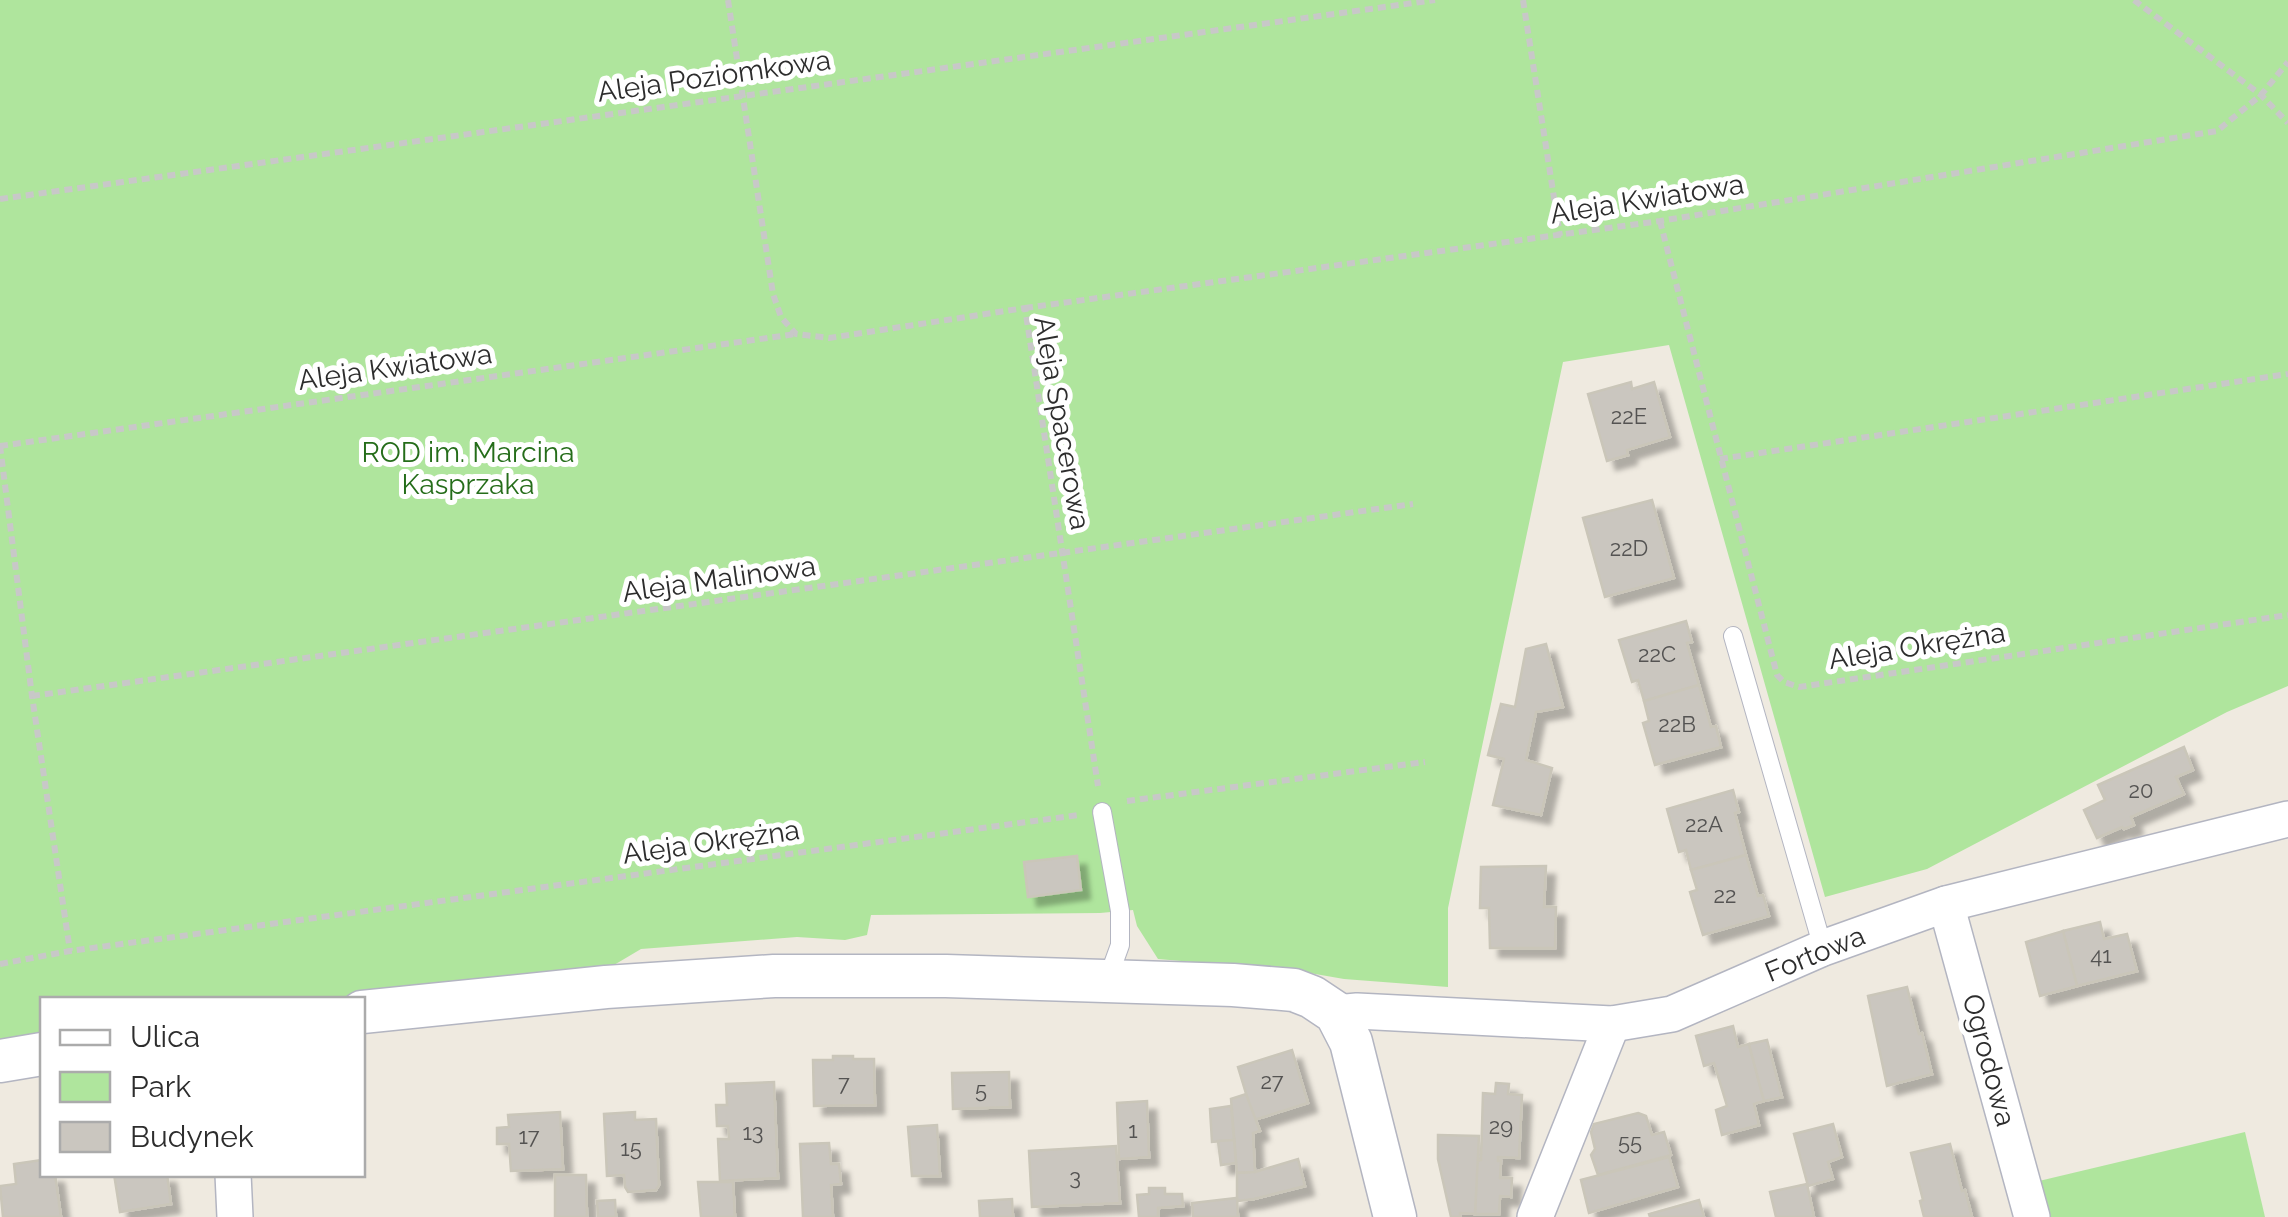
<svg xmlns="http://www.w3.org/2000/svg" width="2288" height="1217" viewBox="0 0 2288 1217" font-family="Raleway,sans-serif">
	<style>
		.green { fill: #afe59d }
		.building { fill: #cac6bf; stroke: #cac6b9; stroke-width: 2.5; filter: url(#shadow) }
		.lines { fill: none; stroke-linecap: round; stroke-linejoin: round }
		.service-casing { stroke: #b3b5c1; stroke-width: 20 }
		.minor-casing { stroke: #b3b5c1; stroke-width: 38 }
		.tertiary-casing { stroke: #b3b5c1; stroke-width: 45 }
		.path { stroke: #c8c8c8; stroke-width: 6; stroke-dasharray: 8 5; stroke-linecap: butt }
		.service { stroke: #fff; stroke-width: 18 }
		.minor { stroke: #fff; stroke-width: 35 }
		.tertiary { stroke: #fff; stroke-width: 42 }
		.labels { text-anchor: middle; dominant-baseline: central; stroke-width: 10; stroke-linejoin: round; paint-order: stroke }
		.number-label { font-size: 22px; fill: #545352 }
		.street-label { font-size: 28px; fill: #2d2d2d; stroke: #fff }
		.park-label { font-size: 28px; fill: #256d1a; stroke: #fff }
	</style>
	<defs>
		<filter id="shadow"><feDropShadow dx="9" dy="9" stdDeviation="2.5" flood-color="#0004"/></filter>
	</defs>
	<rect width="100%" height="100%" fill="#efeae0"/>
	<g class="green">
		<path d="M 0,0 L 2288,0 L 2288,686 L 2227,712 L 1927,869 L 1825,897 L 1669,345 L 1563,362 L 1448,908 L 1448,987 L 1344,979 L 1298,971 L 1158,959 L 1137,926 L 1133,910 L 1100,913 L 871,915 L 867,935 L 845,940 L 797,937 L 641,949 L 614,965 L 333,999 L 42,1000 L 42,1039 L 0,1044 Z"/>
		<path d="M 2245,1132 L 2265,1217 L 2050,1217 L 2039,1181 Z"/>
	</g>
	<g class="building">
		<path d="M 1631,382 L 1632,389 L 1654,382 L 1670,437 L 1627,450 L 1628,455 L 1607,461 L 1588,394 Z"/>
		<path d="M 1652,500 L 1674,578 L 1605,597 L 1583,518 Z"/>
		<path d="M 1686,621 L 1692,642 L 1687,643 L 1699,685 L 1644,701 L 1638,680 L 1632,682 L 1619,640 Z"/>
		<path d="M 1546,644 L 1563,707 L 1536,712 L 1526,760 L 1552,768 L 1541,815 L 1493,805 L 1504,759 L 1488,755 L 1501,704 L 1515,707 L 1526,649 Z"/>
		<path d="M 1699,685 L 1711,727 L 1716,726 L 1721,747 L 1655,765 L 1643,723 L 1649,721 L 1644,701 Z"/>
		<path d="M 2184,747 L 2193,770 L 2176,777 L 2184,794 L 2131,817 L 2134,825 L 2124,829 L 2122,827 L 2097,838 L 2084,810 L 2105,800 L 2098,785 Z"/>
		<path d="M 1733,790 L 1739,812 L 1735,813 L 1746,855 L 1691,870 L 1686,850 L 1679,852 L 1667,809 Z"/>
		<path d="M 1746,855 L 1758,896 L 1763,895 L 1769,916 L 1703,935 L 1690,892 L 1697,890 L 1691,870 Z"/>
		<path d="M 1077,856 L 1081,890 L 1028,897 L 1024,862 Z"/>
		<path d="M 1546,866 L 1544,907 L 1556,907 L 1555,948 L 1490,948 L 1489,908 L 1480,908 L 1481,867 Z"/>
		<path d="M 2100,922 L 2104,939 L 2127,934 L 2137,971 L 2077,986 L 2063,931 Z"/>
		<path d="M 2063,931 L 2077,986 L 2040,996 L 2026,942 Z"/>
		<path d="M 1907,987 L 1919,1034 L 1922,1033 L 1932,1074 L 1887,1086 L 1868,996 Z"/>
		<path d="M 1733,1026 L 1738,1047 L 1749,1044 L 1764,1101 L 1754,1104 L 1759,1125 L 1722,1135 L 1716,1110 L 1727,1106 L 1714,1063 L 1704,1066 L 1696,1036 Z"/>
		<path d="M 1767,1040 L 1782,1097 L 1764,1101 L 1749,1044 Z"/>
		<path d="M 1292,1050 L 1308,1103 L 1254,1120 L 1238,1067 Z"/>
		<path d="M 833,1056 L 853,1056 L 853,1059 L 874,1059 L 875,1105 L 814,1106 L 813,1060 L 833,1060 Z"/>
		<path d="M 1009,1072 L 1010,1107 L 953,1109 L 952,1073 Z"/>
		<path d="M 774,1082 L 778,1178 L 720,1181 L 718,1139 L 729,1139 L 728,1126 L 717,1126 L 716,1105 L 727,1105 L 726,1084 Z"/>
		<path d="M 1496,1083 L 1509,1084 L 1508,1094 L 1522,1095 L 1519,1158 L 1498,1157 L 1498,1161 L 1501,1161 L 1500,1178 L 1512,1178 L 1511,1197 L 1500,1196 L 1499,1214 L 1475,1214 L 1477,1161 L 1481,1160 L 1483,1093 L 1495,1094 Z"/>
		<path d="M 1246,1094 L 1260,1131 L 1253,1133 L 1255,1172 L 1237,1173 L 1231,1099 Z"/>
		<path d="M 1147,1101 L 1149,1157 L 1119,1159 L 1117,1103 Z"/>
		<path d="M 1231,1106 L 1234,1140 L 1212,1142 L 1210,1109 Z"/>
		<path d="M 560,1112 L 563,1169 L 511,1171 L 509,1144 L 497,1144 L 497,1128 L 509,1127 L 508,1115 Z"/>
		<path d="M 635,1112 L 635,1120 L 656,1119 L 659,1185 L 656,1190 L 628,1192 L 625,1187 L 624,1175 L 607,1176 L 604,1114 Z"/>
		<path d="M 1638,1113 L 1646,1116 L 1652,1135 L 1664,1132 L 1671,1155 L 1598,1175 L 1591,1155 L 1595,1149 L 1591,1132 L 1594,1124 Z"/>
		<path d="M 1833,1124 L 1842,1157 L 1828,1162 L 1833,1179 L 1808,1186 L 1794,1134 Z"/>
		<path d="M 937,1125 L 940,1176 L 912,1176 L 908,1127 Z"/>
		<path d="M 1438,1135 L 1479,1136 L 1475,1214 L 1460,1213 L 1460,1217 L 1451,1217 L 1438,1159 Z"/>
		<path d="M 1234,1140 L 1236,1163 L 1221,1165 L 1218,1141 Z"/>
		<path d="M 829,1143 L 831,1164 L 839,1164 L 841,1184 L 831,1185 L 833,1217 L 803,1217 L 800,1144 Z"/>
		<path d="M 1950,1144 L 1962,1191 L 1965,1190 L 1972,1217 L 1924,1217 L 1920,1201 L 1923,1200 L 1911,1153 Z"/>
		<path d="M 1116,1146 L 1120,1203 L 1032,1207 L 1029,1151 Z"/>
		<path d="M 1669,1157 L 1678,1187 L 1589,1213 L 1581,1180 Z"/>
		<path d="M 1298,1159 L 1305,1186 L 1254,1199 L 1237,1201 L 1237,1173 L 1255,1172 Z"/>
		<path d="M 42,1160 L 42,1174 L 55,1174 L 61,1217 L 3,1217 L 0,1186 L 16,1184 L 14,1164 Z"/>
		<path d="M 114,1174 L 167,1174 L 171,1204 L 120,1212 Z"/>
		<path d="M 555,1175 L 586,1175 L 587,1217 L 555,1217 Z"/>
		<path d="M 698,1182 L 733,1182 L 735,1217 L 701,1217 Z"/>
		<path d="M 1807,1184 L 1814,1217 L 1776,1217 L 1770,1192 Z"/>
		<path d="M 1149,1188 L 1165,1188 L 1165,1194 L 1182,1194 L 1183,1206 L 1158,1208 L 1158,1217 L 1139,1217 L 1137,1195 L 1149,1194 Z"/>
		<path d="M 1237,1198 L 1238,1217 L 1193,1217 L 1192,1203 Z"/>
		<path d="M 1012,1199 L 1013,1217 L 980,1217 L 979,1201 Z"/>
		<path d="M 615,1200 L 616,1217 L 598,1217 L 597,1201 Z"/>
		<path d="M 1699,1200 L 1704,1217 L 1650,1217 L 1649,1214 Z"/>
	</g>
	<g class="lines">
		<defs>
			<g id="service">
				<path d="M 1733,636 L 1823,948"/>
				<path d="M 1102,812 L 1120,911 L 1120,945 L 1107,981"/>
			</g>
			<g id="minor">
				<path d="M 1946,904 L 2032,1217"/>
				<path d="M 1336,1013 L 1357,1011 L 1612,1024 L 1672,1014 L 1823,948 L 1946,904 L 2288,819"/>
				<path d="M 233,1174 L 235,1217"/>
				<path d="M 1535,1217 L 1612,1024"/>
			</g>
			<g id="tertiary">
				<path d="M 362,1012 L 606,987 L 774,976 L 946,976 L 1233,985 L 1294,990 L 1312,997 L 1336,1013 L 1351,1042 L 1395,1217"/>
				<path d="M 0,1061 L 42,1054"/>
			</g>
		</defs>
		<use href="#service" class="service-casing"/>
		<use href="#minor" class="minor-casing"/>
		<use href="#tertiary" class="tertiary-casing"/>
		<g class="path">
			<path d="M 728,0 L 773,294 L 781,317 L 796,334 L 829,338 L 1025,308 L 1098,786"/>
			<path d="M 1523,0 L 1560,236"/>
			<path d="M 2134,0 L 2261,95 L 2288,123"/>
			<path d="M 0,199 L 1435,0"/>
			<path d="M 1660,221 L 1777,675 L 1784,682 L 1799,687 L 2288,615"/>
			<path d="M 1025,308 L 1660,221 L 2217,131 L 2261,95 L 2288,62"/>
			<path d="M 0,446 L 796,334"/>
			<path d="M 0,446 L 32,696 L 70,951"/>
			<path d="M 1720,459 L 2288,374"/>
			<path d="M 32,696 L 1413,504"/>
			<path d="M 1127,801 L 1425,762"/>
			<path d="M 0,964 L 70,951 L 1079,815"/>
		</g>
		<use href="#service" class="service"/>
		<use href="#minor" class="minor"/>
		<use href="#tertiary" class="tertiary"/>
	</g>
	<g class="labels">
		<g class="number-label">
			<text x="1629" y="416">22E</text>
			<text x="1629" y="548">22D</text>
			<text x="1657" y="654">22C</text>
			<text x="1677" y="724">22B</text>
			<text x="2141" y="790">20</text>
			<text x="1704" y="824">22A</text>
			<text x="1725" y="895">22</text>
			<text x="2101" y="955">41</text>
			<text x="1272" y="1081">27</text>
			<text x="844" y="1083">7</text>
			<text x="981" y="1090">5</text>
			<text x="1501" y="1126">29</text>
			<text x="1133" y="1130">1</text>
			<text x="753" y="1132">13</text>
			<text x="529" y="1136">17</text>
			<text x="1630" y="1142">55</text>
			<text x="631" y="1148">15</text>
			<text x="1075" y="1177">3</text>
		</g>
		<g class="street-label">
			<text transform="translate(714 76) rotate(-8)">Aleja Poziomkowa</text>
			<text transform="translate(1647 199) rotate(-9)">Aleja Kwiatowa</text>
			<text transform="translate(395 367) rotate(-8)">Aleja Kwiatowa</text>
			<text transform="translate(1062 423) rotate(80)">Aleja Spacerowa</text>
			<text transform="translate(719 579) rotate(-8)">Aleja Malinowa</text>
			<text transform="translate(1917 646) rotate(-9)">Aleja Okrężna</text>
			<text transform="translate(711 842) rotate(-8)">Aleja Okrężna</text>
			<text transform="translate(1815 954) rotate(-22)">Fortowa</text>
			<text transform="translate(1989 1060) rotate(75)">Ogrodowa</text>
		</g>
		<g class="park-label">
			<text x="468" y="452">ROD im. Marcina<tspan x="468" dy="32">Kasprzaka</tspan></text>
		</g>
	</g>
	<rect x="40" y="997" width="325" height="180" fill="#ffffff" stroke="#ababab" stroke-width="2.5"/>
	<rect x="60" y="1030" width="50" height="15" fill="#ffffff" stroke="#ababab" stroke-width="2.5"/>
	<text x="130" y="1047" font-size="30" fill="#2d2d2d">Ulica</text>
	<rect x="60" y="1072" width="50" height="30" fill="#afe59d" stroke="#ababab" stroke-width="2.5"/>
	<text x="130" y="1097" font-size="30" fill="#2d2d2d">Park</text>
	<rect x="60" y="1122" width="50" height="30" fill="#cac6bf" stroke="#ababab" stroke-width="2.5"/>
	<text x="130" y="1147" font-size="30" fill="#2d2d2d">Budynek</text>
</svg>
